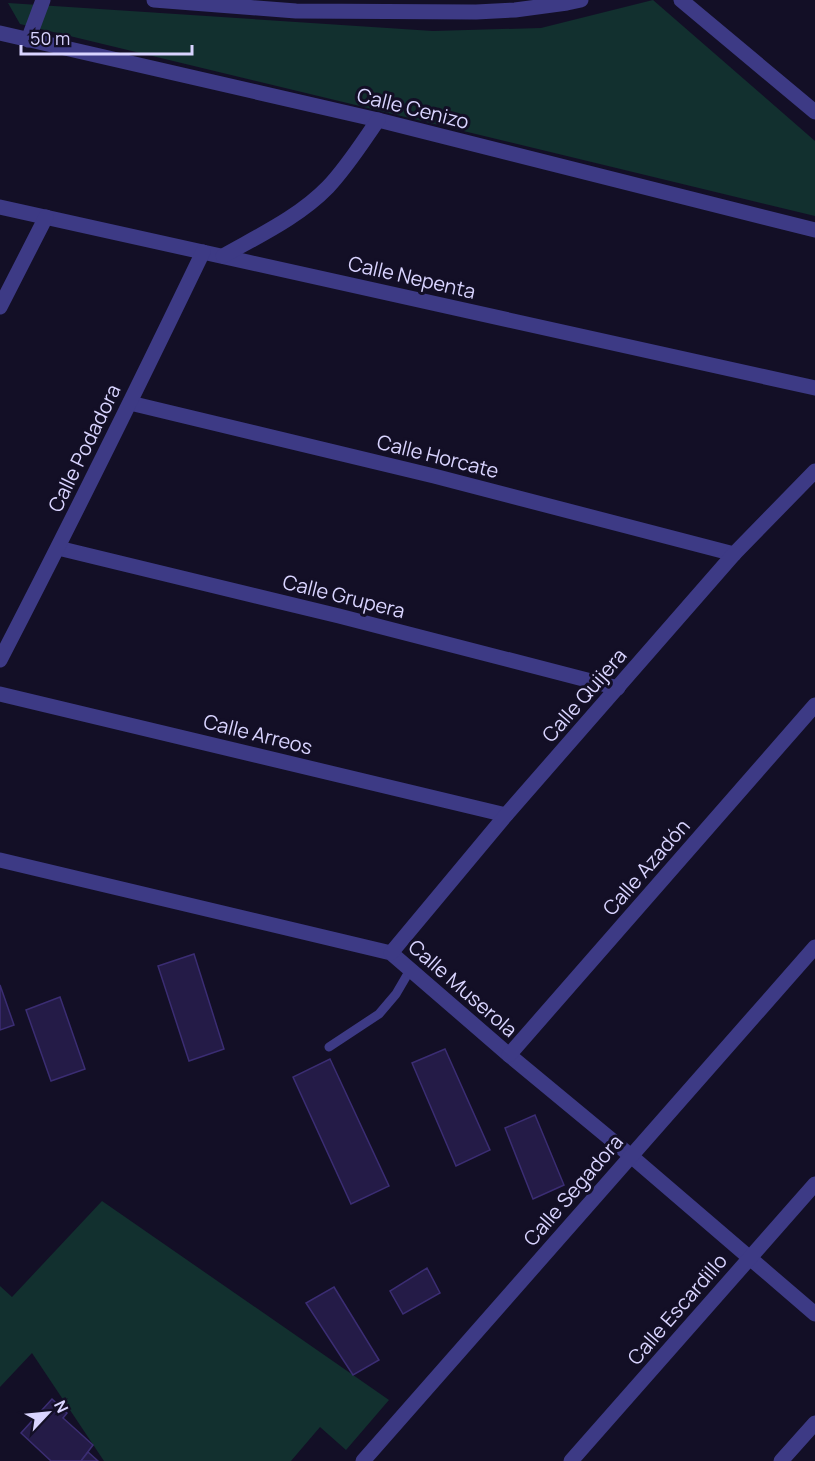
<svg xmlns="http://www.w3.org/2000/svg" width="815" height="1461" viewBox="0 0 815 1461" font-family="Manrope,sans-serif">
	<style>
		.green { fill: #12302f }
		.building { fill: #241b47; stroke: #3b2d73; stroke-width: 1.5 }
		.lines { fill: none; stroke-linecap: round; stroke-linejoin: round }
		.lane { stroke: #3d3a85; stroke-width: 9 }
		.street { stroke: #3d3a85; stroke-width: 15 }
		.labels { text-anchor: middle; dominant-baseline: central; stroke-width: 6; stroke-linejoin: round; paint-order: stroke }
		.street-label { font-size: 20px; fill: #d9d4ff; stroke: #130f26 }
	</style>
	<rect width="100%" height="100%" fill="#130f26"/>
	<g class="green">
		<path d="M 653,0 L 815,141 L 815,216 L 20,24 L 8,3 L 433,31 L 541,28 Z"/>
		<path d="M 102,1201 L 353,1375 L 389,1400 L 346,1450 L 320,1427 L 291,1461 L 104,1461 L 32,1353 L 0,1387 L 0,1286 L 12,1297 Z"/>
	</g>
	<g class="building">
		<path d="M 194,954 L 224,1049 L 189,1061 L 158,966 Z"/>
		<path d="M 0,985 L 14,1025 L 0,1030 Z"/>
		<path d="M 60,997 L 85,1069 L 51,1081 L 26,1010 Z"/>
		<path d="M 445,1049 L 490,1150 L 456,1166 L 412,1063 Z"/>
		<path d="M 330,1059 L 389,1186 L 351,1204 L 293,1077 Z"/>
		<path d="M 535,1115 L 564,1185 L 533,1199 L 505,1128 Z"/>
		<path d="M 427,1268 L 440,1293 L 403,1314 L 390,1291 Z"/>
		<path d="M 334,1287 L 379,1360 L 353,1375 L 306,1303 Z"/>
		<path d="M 52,1399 L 67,1413 L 63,1418 L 93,1445 L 81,1461 L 51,1461 L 21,1433 Z"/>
		<path d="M 88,1452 L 98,1461 L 81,1461 Z"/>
	</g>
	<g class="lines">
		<path class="lane" d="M 329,1047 L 379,1014 L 396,994 L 410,970"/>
		<g class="street">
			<path d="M 154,0 L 296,11 L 476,12 L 515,10 L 567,3 L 581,0"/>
			<path d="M 681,0 L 815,112"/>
			<path d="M 0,33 L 378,120 L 815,230"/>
			<path d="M 28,40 L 43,0"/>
			<path d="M 0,207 L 815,388"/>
			<path d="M 223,256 C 258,236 299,217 328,187 C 347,167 362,143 378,120"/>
			<path d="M 0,307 L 46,217"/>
			<path d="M 130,403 L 434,476 L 734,554"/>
			<path d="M 58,548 L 339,616 L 618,688"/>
			<path d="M 0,660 C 70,525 137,389 203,252"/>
			<path d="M 0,694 L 506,815"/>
			<path d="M 0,860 L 391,953 L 509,1055 L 631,1156 L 815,1314"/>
			<path d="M 391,953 L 506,815 L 734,554 L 815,471"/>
			<path d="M 509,1055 L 815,705"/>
			<path d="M 363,1461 L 815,947"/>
			<path d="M 571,1461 L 815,1184"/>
			<path d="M 781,1461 L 815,1423"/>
		</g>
	</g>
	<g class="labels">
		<g class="street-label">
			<text transform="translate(413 108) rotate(14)">Calle Cenizo</text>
			<text transform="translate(412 277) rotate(13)">Calle Nepenta</text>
			<text transform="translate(84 448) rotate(-64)">Calle Podadora</text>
			<text transform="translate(438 456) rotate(14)">Calle Horcate</text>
			<text transform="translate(344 596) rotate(14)">Calle Grupera</text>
			<text transform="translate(584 695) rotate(-49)">Calle Quijera</text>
			<text transform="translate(258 734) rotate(14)">Calle Arreos</text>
			<text transform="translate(646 867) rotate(-49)">Calle Azadón</text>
			<text transform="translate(463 988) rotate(41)">Calle Muserola</text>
			<text transform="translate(573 1190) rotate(-49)">Calle Segadora</text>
			<text transform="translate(677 1309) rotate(-49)">Calle Escardillo</text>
		</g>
	</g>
	<g transform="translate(48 1413) rotate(64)" stroke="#130f26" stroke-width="4.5" paint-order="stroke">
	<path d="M0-4.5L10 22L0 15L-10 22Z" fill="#d9d4ff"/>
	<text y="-9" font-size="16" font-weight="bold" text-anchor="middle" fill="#d9d4ff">N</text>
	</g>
	<path d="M21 45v9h171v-9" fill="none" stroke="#d9d4ff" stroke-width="3"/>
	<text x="30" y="45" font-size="18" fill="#d9d4ff" stroke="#130f26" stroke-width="4.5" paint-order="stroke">50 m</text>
</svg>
